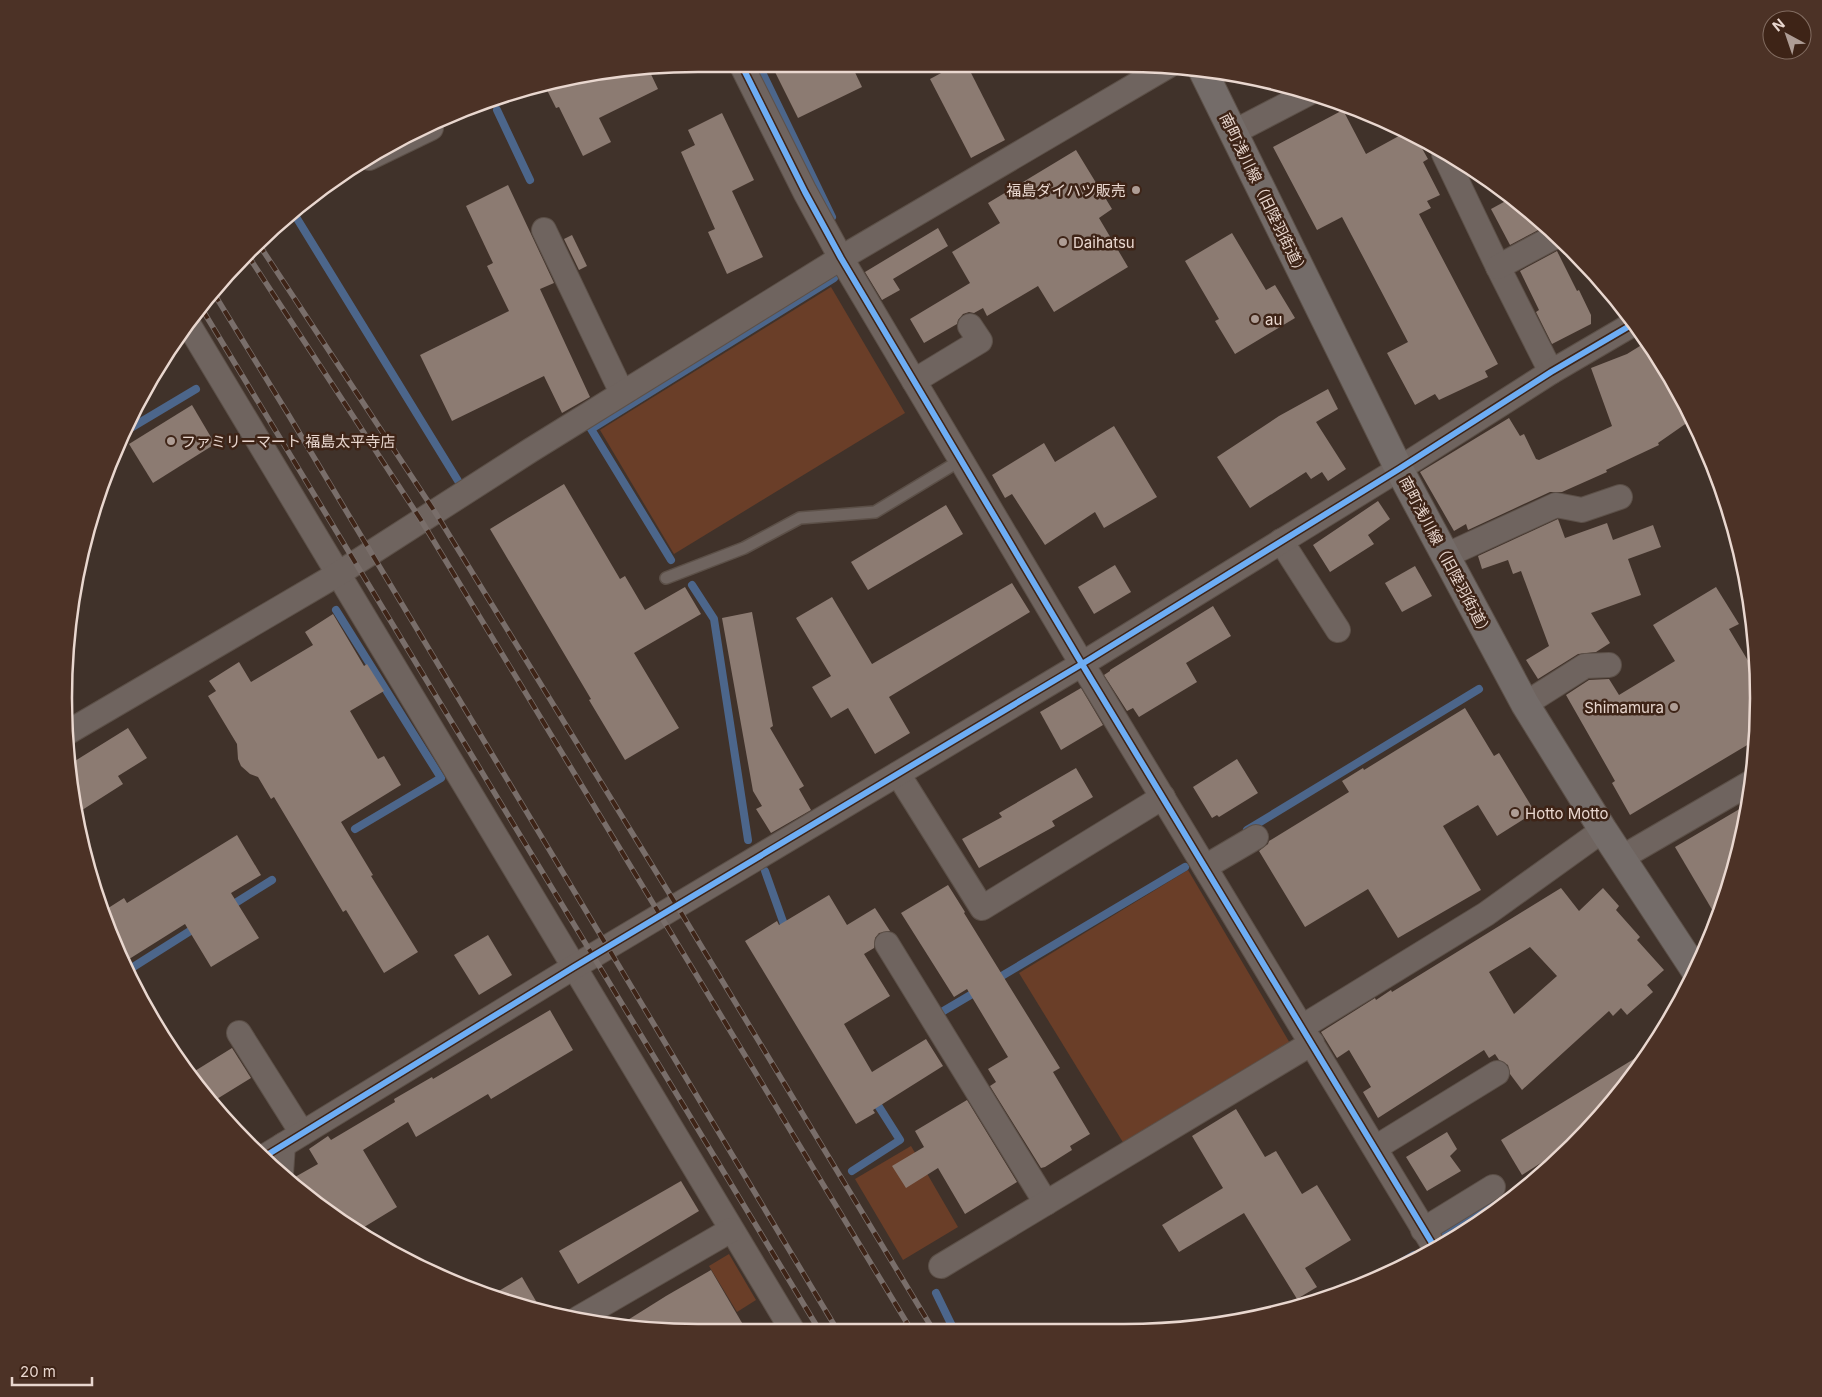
<svg xmlns="http://www.w3.org/2000/svg" width="1822" height="1397" viewBox="0 0 1822 1397" font-family="Inter,'Noto Sans JP',sans-serif">
	<style>
		.green { fill: #6a3e28 }
		.lines { fill: none; stroke-linecap: round; stroke-linejoin: round }
		.stream { stroke: #4c668b; stroke-width: 8 }
		.building { fill: #8c7b72; fill-rule: evenodd }
		.lane-casing { stroke: #5c5048; stroke-width: 14 }
		.street-casing { stroke: #5c5048; stroke-width: 26 }
		.secondary-casing { stroke: #5c5048; stroke-width: 30 }
		.lane { stroke: #6f645f; stroke-width: 11 }
		.street { stroke: #6f645f; stroke-width: 24 }
		.secondary { stroke: #746c69; stroke-width: 28 }
		.rail-casing { stroke: #796e6a; stroke-width: 5.5 }
		.rail { stroke: #3e2417; stroke-width: 4; stroke-dasharray: 11; stroke-linecap: butt }
		.cycleway-casing { stroke: #3e2417; stroke-width: 9 }
		.cycleway { stroke: #6dadf4; stroke-width: 6 }
		.poi-dot { fill: #ae9d95; stroke: #3e2417; stroke-width: 2 }
		.labels { text-anchor: middle; dominant-baseline: central; stroke-width: 5; stroke-linejoin: round; paint-order: stroke }
		.poi-label { font-size: 15px; fill: #e9d7cf; stroke: #3e2417; text-anchor: start }
		.street-label { font-size: 15px; fill: #e9d7cf; stroke: #3e2417 }
		.rim { fill: none; stroke: #e9d7cf; stroke-width: 2.5 }
	</style>
	<rect width="100%" height="100%" fill="#40322a"/>
	<g class="green">
		<path d="M 831,287 L 905,413 L 674,554 L 600,430 Z"/>
		<path d="M 1188,870 L 1291,1045 L 1124,1144 L 1019,973 Z"/>
		<path d="M 911,1146 L 958,1227 L 903,1260 L 855,1179 Z"/>
		<path d="M 729,1254 L 756,1300 L 737,1312 L 709,1266 Z"/>
	</g>
	<g class="lines">
		<g class="stream">
			<path d="M 758,64 L 832,217"/>
			<path d="M 497,110 L 530,180"/>
			<path d="M 293,212 L 460,484"/>
			<path d="M 124,432 L 196,389"/>
			<path d="M 671,560 L 591,429 L 834,278"/>
			<path d="M 692,585 L 714,619 L 748,840"/>
			<path d="M 336,610 L 441,778 L 355,829"/>
			<path d="M 1247,830 L 1479,689"/>
			<path d="M 765,871 L 786,930"/>
			<path d="M 229,907 L 272,880"/>
			<path d="M 130,969 L 198,926"/>
			<path d="M 995,980 L 1185,867"/>
			<path d="M 940,1013 L 979,990"/>
			<path d="M 852,1171 L 900,1140 L 874,1099"/>
			<path d="M 1440,1238 L 1521,1189"/>
			<path d="M 1362,1286 L 1414,1255"/>
			<path d="M 936,1293 L 953,1328"/>
		</g>
	</g>
	<g class="building">
		<path d="M 771,64 L 851,64 L 862,87 L 798,118 Z"/>
		<path d="M 958,64 L 967,65 L 1005,140 L 971,158 L 930,79 Z"/>
		<path d="M 649,70 L 658,89 L 599,118 L 611,142 L 583,156 L 559,107 L 556,108 L 546,88 L 556,83 Z"/>
		<path d="M 1343,110 L 1366,154 L 1408,131 L 1415,136 L 1428,159 L 1423,162 L 1440,195 L 1427,201 L 1431,208 L 1419,214 L 1498,364 L 1485,371 L 1488,377 L 1439,400 L 1435,394 L 1415,405 L 1387,353 L 1408,342 L 1342,217 L 1317,230 L 1273,147 Z"/>
		<path d="M 722,113 L 754,180 L 732,191 L 763,257 L 727,274 L 708,232 L 715,229 L 681,152 L 695,145 L 688,130 Z"/>
		<path d="M 1076,150 L 1112,209 L 1099,218 L 1128,267 L 1054,312 L 1038,286 L 987,316 L 983,308 L 974,313 L 969,312 L 963,314 L 958,320 L 957,324 L 924,343 L 910,319 L 970,283 L 952,252 L 1000,223 L 988,203 Z"/>
		<path d="M 508,185 L 554,283 L 540,289 L 590,397 L 562,413 L 544,376 L 452,421 L 420,355 L 509,311 L 487,266 L 493,263 L 466,206 Z"/>
		<path d="M 1513,197 L 1544,227 L 1510,245 L 1491,209 Z"/>
		<path d="M 938,228 L 948,246 L 893,279 L 900,290 L 882,300 L 865,272 Z"/>
		<path d="M 1232,233 L 1266,290 L 1275,285 L 1295,318 L 1235,354 L 1215,321 L 1219,319 L 1185,261 Z"/>
		<path d="M 572,235 L 587,266 L 579,270 L 564,239 Z"/>
		<path d="M 1557,251 L 1577,291 L 1579,290 L 1591,315 L 1591,324 L 1552,344 L 1536,312 L 1539,310 L 1520,271 Z"/>
		<path d="M 1648,341 L 1691,420 L 1658,443 L 1659,445 L 1606,470 L 1607,472 L 1562,492 L 1550,492 L 1468,530 L 1466,524 L 1454,531 L 1420,472 L 1509,418 L 1520,436 L 1524,434 L 1536,459 L 1539,460 L 1612,426 L 1591,368 L 1627,354 Z"/>
		<path d="M 1328,389 L 1338,409 L 1316,422 L 1346,469 L 1328,481 L 1322,472 L 1311,479 L 1306,472 L 1250,508 L 1217,457 L 1279,416 Z"/>
		<path d="M 192,405 L 215,444 L 153,483 L 129,444 Z"/>
		<path d="M 1114,426 L 1157,497 L 1104,528 L 1095,512 L 1045,545 L 1012,494 L 1005,498 L 992,475 L 1044,443 L 1055,462 Z"/>
		<path d="M 564,484 L 620,579 L 625,576 L 645,610 L 685,587 L 701,614 L 634,653 L 679,728 L 625,760 L 589,700 L 591,699 L 490,529 Z"/>
		<path d="M 1378,501 L 1390,519 L 1368,535 L 1374,544 L 1330,572 L 1313,545 Z"/>
		<path d="M 946,505 L 963,534 L 868,590 L 851,562 Z"/>
		<path d="M 1558,519 L 1565,538 L 1607,523 L 1613,540 L 1653,525 L 1661,547 L 1628,559 L 1641,595 L 1591,613 L 1610,643 L 1596,652 L 1578,654 L 1538,679 L 1526,660 L 1549,646 L 1521,571 L 1513,574 L 1508,560 L 1482,569 L 1478,556 Z"/>
		<path d="M 1115,565 L 1131,592 L 1094,614 L 1078,587 Z"/>
		<path d="M 1415,566 L 1432,596 L 1402,612 L 1385,583 Z"/>
		<path d="M 1012,583 L 1030,612 L 889,697 L 910,733 L 875,754 L 848,708 L 831,718 L 812,687 L 831,676 L 796,618 L 832,597 L 872,664 Z"/>
		<path d="M 1716,587 L 1739,624 L 1729,629 L 1756,674 L 1758,698 L 1754,741 L 1630,815 L 1612,783 L 1615,781 L 1566,695 L 1589,680 L 1609,679 L 1619,695 L 1675,661 L 1653,625 Z"/>
		<path d="M 1213,606 L 1231,636 L 1186,663 L 1197,682 L 1139,717 L 1133,708 L 1127,711 L 1104,675 L 1110,671 L 1110,670 Z"/>
		<path d="M 752,612 L 773,726 L 770,728 L 804,786 L 799,789 L 811,810 L 771,833 L 756,809 L 762,806 L 753,791 L 722,618 Z"/>
		<path d="M 333,614 L 364,666 L 367,664 L 384,691 L 350,711 L 378,759 L 384,756 L 401,785 L 341,822 L 373,875 L 371,876 L 418,952 L 384,973 L 346,910 L 343,912 L 274,797 L 271,799 L 258,777 L 250,774 L 241,766 L 238,759 L 237,744 L 208,696 L 216,691 L 209,681 L 239,662 L 251,682 L 313,645 L 305,632 Z"/>
		<path d="M 1081,688 L 1103,725 L 1061,750 L 1040,712 Z"/>
		<path d="M 1465,708 L 1494,756 L 1499,753 L 1535,812 L 1497,836 L 1478,805 L 1443,826 L 1481,890 L 1398,938 L 1368,889 L 1305,927 L 1259,851 L 1268,844 L 1269,841 L 1349,792 L 1342,781 L 1363,768 L 1364,770 Z"/>
		<path d="M 128,728 L 147,758 L 118,776 L 123,784 L 79,812 L 70,764 Z"/>
		<path d="M 1237,759 L 1258,793 L 1219,817 L 1217,815 L 1212,818 L 1193,787 Z"/>
		<path d="M 1076,768 L 1093,797 L 1052,821 L 1055,826 L 979,868 L 962,839 L 1002,817 L 999,813 Z"/>
		<path d="M 1748,804 L 1746,822 L 1717,918 L 1675,847 Z"/>
		<path d="M 237,835 L 261,875 L 231,893 L 259,938 L 211,967 L 185,924 L 126,961 L 102,912 L 124,898 L 127,903 Z"/>
		<path d="M 948,885 L 965,912 L 964,913 L 1060,1068 L 1053,1072 L 1090,1134 L 1070,1146 L 1072,1150 L 1045,1167 L 1041,1168 L 990,1086 L 996,1082 L 988,1069 L 1008,1057 L 967,989 L 954,997 L 901,913 Z"/>
		<path d="M 1561,888 L 1579,911 L 1603,888 L 1619,906 L 1616,910 L 1640,937 L 1637,940 L 1664,970 L 1647,985 L 1653,992 L 1627,1015 L 1621,1008 L 1613,1016 L 1609,1011 L 1522,1090 L 1510,1074 L 1508,1065 L 1499,1060 L 1495,1054 L 1489,1058 L 1484,1050 L 1378,1118 L 1363,1092 L 1371,1087 L 1349,1050 L 1337,1058 L 1321,1032 L 1375,998 L 1376,1000 L 1391,990 L 1392,992 ZM 1530,947 L 1557,976 L 1514,1014 L 1489,972 Z"/>
		<path d="M 829,895 L 847,925 L 875,908 L 890,931 L 879,933 L 875,938 L 874,948 L 864,954 L 890,996 L 844,1024 L 872,1072 L 926,1039 L 943,1066 L 873,1110 L 875,1113 L 856,1124 L 745,941 L 777,921 L 779,925 Z"/>
		<path d="M 488,935 L 512,975 L 479,995 L 454,955 Z"/>
		<path d="M 550,1010 L 573,1050 L 491,1099 L 488,1094 L 416,1137 L 408,1122 L 363,1150 L 397,1207 L 356,1232 L 346,1226 L 305,1193 L 295,1177 L 318,1164 L 309,1149 L 328,1136 L 331,1140 L 395,1102 L 394,1099 L 432,1077 L 433,1079 Z"/>
		<path d="M 232,1048 L 251,1078 L 212,1102 L 190,1074 Z"/>
		<path d="M 1647,1051 L 1649,1054 L 1580,1138 L 1522,1175 L 1501,1140 Z"/>
		<path d="M 967,1100 L 1017,1182 L 965,1214 L 938,1168 L 906,1188 L 892,1166 L 924,1147 L 915,1131 Z"/>
		<path d="M 1236,1109 L 1265,1157 L 1276,1151 L 1302,1194 L 1317,1185 L 1351,1240 L 1305,1268 L 1317,1287 L 1297,1299 L 1244,1213 L 1179,1252 L 1162,1225 L 1223,1188 L 1192,1136 Z"/>
		<path d="M 1447,1132 L 1457,1149 L 1450,1156 L 1461,1171 L 1427,1191 L 1406,1157 Z"/>
		<path d="M 681,1181 L 699,1211 L 578,1284 L 559,1251 Z"/>
		<path d="M 711,1270 L 745,1328 L 615,1328 L 666,1296 Z"/>
		<path d="M 522,1277 L 540,1308 L 492,1295 Z"/>
	</g>
	<g class="lines">
		<defs>
			<path id="lane" d="M 666,578 L 744,548 L 800,518 L 875,512 L 961,460"/>
			<g id="street">
				<path d="M 741,64 L 805,192 L 841,258 L 1082,664 L 1435,1248"/>
				<path d="M 1234,132 L 1309,93"/>
				<path d="M 1444,154 L 1498,267 L 1551,372"/>
				<path d="M 369,158 L 431,128"/>
				<path d="M 544,230 L 622,393"/>
				<path d="M 1498,267 L 1556,236"/>
				<path d="M 190,327 L 791,1328"/>
				<path d="M 914,381 L 980,341 L 970,326"/>
				<path d="M 1281,541 L 1338,630"/>
				<path d="M 1445,556 L 1556,505 L 1582,510 L 1620,497"/>
				<path d="M 1525,704 L 1585,666 L 1609,665"/>
				<path d="M 65,734 L 338,574 L 531,450 L 841,258 L 1168,66"/>
				<path d="M 898,774 L 982,908 L 1163,797"/>
				<path d="M 1621,858 L 1750,783"/>
				<path d="M 1205,867 L 1256,837"/>
				<path d="M 887,944 L 1046,1203"/>
				<path d="M 1302,1027 L 1486,914 L 1603,830"/>
				<path d="M 239,1033 L 302,1133"/>
				<path d="M 1375,1148 L 1497,1073"/>
				<path d="M 262,1158 L 574,967 L 1082,664 L 1399,469 L 1551,372 L 1633,324"/>
				<path d="M 281,1173 L 283,1145"/>
				<path d="M 1423,1230 L 1493,1187"/>
				<path d="M 941,1266 L 1312,1043"/>
				<path d="M 579,1318 L 731,1230"/>
			</g>
			<path id="secondary" d="M 1203,71 L 1399,469 L 1525,704 L 1603,830 L 1695,970"/>
		</defs>
		<use href="#lane" class="lane-casing"/>
		<use href="#street" class="street-casing"/>
		<use href="#secondary" class="secondary-casing"/>
		<use href="#lane" class="lane"/>
		<use href="#street" class="street"/>
		<use href="#secondary" class="secondary"/>
		<defs>
			<g id="rail">
				<path d="M 258,243 L 435,512 L 677,906 L 932,1328"/>
				<path d="M 247,254 L 421,520 L 910,1328"/>
				<path d="M 213,292 L 288,414 L 836,1328"/>
				<path d="M 202,309 L 818,1328"/>
			</g>
		</defs>
		<use href="#rail" class="rail-casing"/>
		<use href="#rail" class="rail"/>
		<defs>
			<g id="cycleway">
				<path d="M 741,64 L 805,192 L 841,258 L 1082,664 L 1435,1248"/>
				<path d="M 262,1158 L 574,967 L 1082,664 L 1399,469 L 1551,372 L 1633,324"/>
			</g>
		</defs>
		<use href="#cycleway" class="cycleway-casing"/>
		<use href="#cycleway" class="cycleway"/>
	</g>
	<g class="poi-dot">
		<circle cx="1136" cy="190" r="5"/>
		<circle cx="1063" cy="242" r="5"/>
		<circle cx="1255" cy="319" r="5"/>
		<circle cx="171" cy="441" r="5"/>
		<circle cx="1674" cy="707" r="5"/>
		<circle cx="1515" cy="813" r="5"/>
	</g>
	<g class="labels">
		<g class="poi-label">
			<text x="1126" y="190" text-anchor="end">福島ダイハツ販売</text>
			<text x="1073" y="242">Daihatsu</text>
			<text x="1265" y="319">au</text>
			<text x="181" y="441">ファミリーマート 福島太平寺店</text>
			<text x="1664" y="707" text-anchor="end">Shimamura</text>
			<text x="1525" y="813">Hotto Motto</text>
		</g>
		<g class="street-label">
			<text transform="translate(1264 195) rotate(64)">南町浅川線（旧陸羽街道）</text>
			<text transform="translate(1446 557) rotate(62)">南町浅川線（旧陸羽街道）</text>
		</g>
	</g>
	<path d="M0 0H1822V1397H0ZM698 72H1124A626 626 0 0 1 1750 698V698A626 626 0 0 1 1124 1324H698A626 626 0 0 1 72 698V698A626 626 0 0 1 698 72Z" fill="#4c3226" fill-rule="evenodd"/>
	<path class="rim" d="M698 72H1124A626 626 0 0 1 1750 698V698A626 626 0 0 1 1124 1324H698A626 626 0 0 1 72 698V698A626 626 0 0 1 698 72Z"/>
	<g transform="translate(1787 35) rotate(320)"><circle r="24" fill="#3e2417" stroke="#826c61"/>
	<path d="M0-4L9 19L0 12L-9 19Z" fill="#ae9d95"/>
	<text y="-8" font-size="14" font-weight="bold" text-anchor="middle" fill="#e9d7cf">N</text>
	</g>
	<path d="M12 1377v8h80v-8" fill="none" stroke="#e9d7cf" stroke-width="2.5"/>
	<text x="20" y="1377" font-size="15" fill="#e9d7cf" stroke="#3e2417" stroke-width="4" paint-order="stroke">20 m</text>
</svg>
